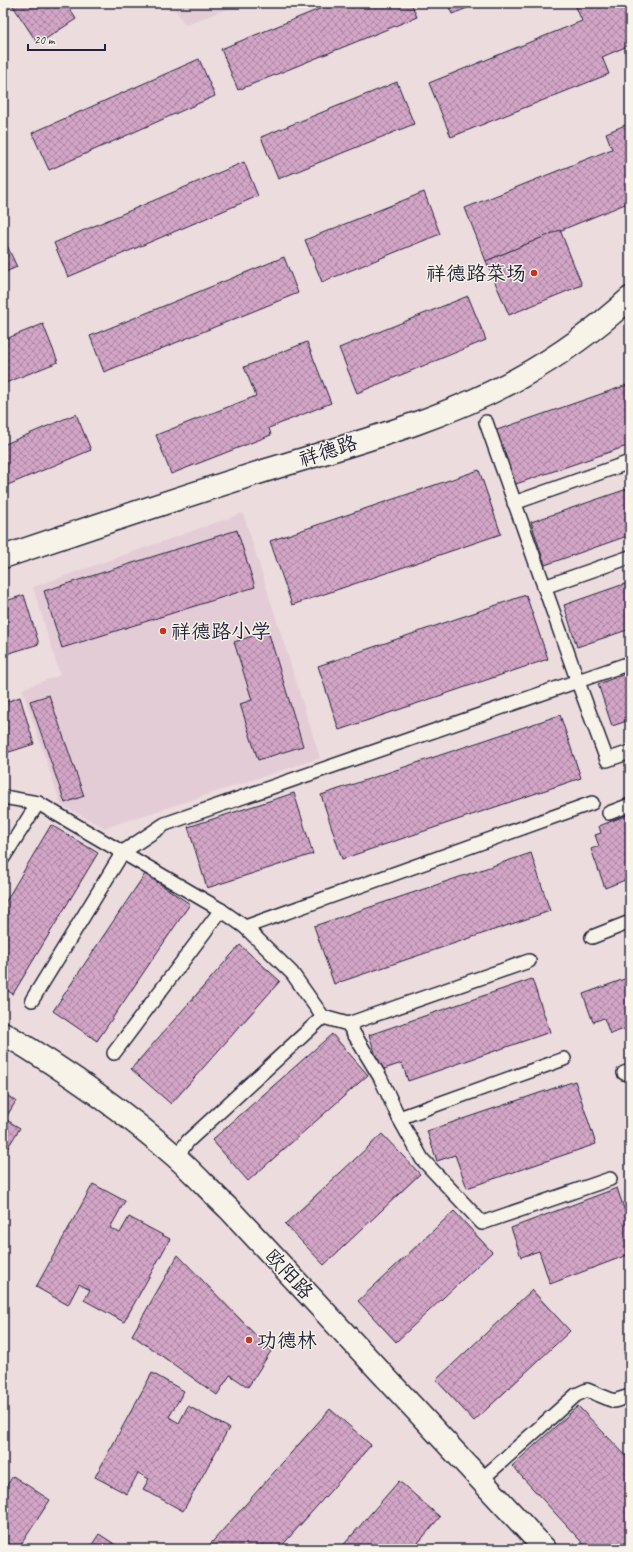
<svg xmlns="http://www.w3.org/2000/svg" width="633" height="1552" viewBox="0 0 633 1552" font-family="Caveat,'LXGW WenKai TC',sans-serif">
	<style>
		.built { fill: #e4ccd7 }
		.building { fill: url(#building-cross-hatch); stroke: #22223b }
		.lines { fill: none; stroke-linecap: round; stroke-linejoin: round }
		.service-casing { stroke: #22223b; stroke-width: 16 }
		.tertiary-casing { stroke: #22223b; stroke-width: 25 }
		.service { stroke: #f7f3e8; stroke-width: 13 }
		.tertiary { stroke: #f7f3e8; stroke-width: 22 }
		.poi-dot { fill: #c8321e; stroke: #f7f3e8; stroke-width: 1.5 }
		.labels { text-anchor: middle; dominant-baseline: central; stroke-width: 3; stroke-linejoin: round; paint-order: stroke }
		.poi-label { font-size: 20px; fill: #22223b; stroke: #f7f3e8; text-anchor: start }
		.street-label { font-size: 20px; fill: #22223b; stroke: #f7f3e8 }
	</style>
	<defs>
		<pattern id="building-cross-hatch" width="8" height="8" patternUnits="userSpaceOnUse"><rect width="8" height="8" fill="#d3a5c6"/><path d="M0 0l8 8M0 8l8-8" fill="none" stroke="#ab86a2"/></pattern>
	</defs>
	<rect width="100%" height="100%" fill="#ecdcde"/>
	<filter id="ink" filterUnits="userSpaceOnUse"><feTurbulence type="fractalNoise" baseFrequency=".025" numOctaves="2"/><feDisplacementMap in="SourceGraphic" scale="8" xChannelSelector="R" yChannelSelector="G"/><feConvolveMatrix kernelMatrix="1 2 1 2 8 2 1 2 1" color-interpolation-filters="sRGB"/></filter>
	<g filter="url(#ink)">
		<g class="built">
			<path d="M 171,3 L 243,3 L 185,25 Z"/>
			<path d="M 243,513 L 320,758 L 105,828 L 61,805 L 22,689 L 60,675 L 33,587 Z"/>
		</g>
		<g class="building">
			<path d="M 11,3 L 66,3 L 76,19 L 38,44 Z"/>
			<path d="M 334,3 L 411,3 L 417,17 L 238,90 L 221,49 Z"/>
			<path d="M 447,3 L 480,3 L 452,14 Z"/>
			<path d="M 586,3 L 630,3 L 630,45 L 602,57 L 609,74 L 451,137 L 429,83 L 582,21 L 576,7 Z"/>
			<path d="M 199,59 L 215,96 L 49,170 L 32,133 Z"/>
			<path d="M 397,82 L 414,124 L 278,179 L 261,137 Z"/>
			<path d="M 630,123 L 630,185 L 627,186 L 630,193 L 630,202 L 486,261 L 465,208 L 612,149 L 606,133 Z"/>
			<path d="M 244,162 L 258,196 L 68,277 L 54,243 Z"/>
			<path d="M 424,192 L 440,234 L 322,282 L 305,240 Z"/>
			<path d="M 560,230 L 582,285 L 509,315 L 486,261 Z"/>
			<path d="M 3,237 L 17,267 L 3,273 Z"/>
			<path d="M 284,257 L 298,293 L 104,372 L 90,336 Z"/>
			<path d="M 468,296 L 486,340 L 357,393 L 339,348 Z"/>
			<path d="M 43,324 L 58,362 L 3,384 L 3,340 Z"/>
			<path d="M 307,342 L 331,403 L 269,428 L 271,435 L 171,474 L 156,435 L 256,396 L 244,367 Z"/>
			<path d="M 630,384 L 630,445 L 513,485 L 494,431 Z"/>
			<path d="M 76,414 L 91,450 L 3,487 L 3,445 Z"/>
			<path d="M 479,470 L 501,534 L 292,605 L 270,541 Z"/>
			<path d="M 630,488 L 630,535 L 545,565 L 531,522 Z"/>
			<path d="M 237,530 L 255,587 L 62,648 L 44,591 Z"/>
			<path d="M 630,582 L 630,629 L 577,647 L 564,605 Z"/>
			<path d="M 24,595 L 39,644 L 3,655 L 3,602 Z"/>
			<path d="M 526,595 L 548,659 L 339,730 L 318,666 Z"/>
			<path d="M 268,631 L 303,746 L 258,760 L 240,704 L 252,700 L 234,642 Z"/>
			<path d="M 630,672 L 630,720 L 612,726 L 598,684 Z"/>
			<path d="M 49,695 L 84,796 L 65,803 L 30,701 Z"/>
			<path d="M 20,697 L 34,744 L 3,754 L 3,703 Z"/>
			<path d="M 560,715 L 581,778 L 342,859 L 321,795 Z"/>
			<path d="M 294,793 L 313,854 L 207,888 L 188,827 Z"/>
			<path d="M 630,814 L 630,878 L 605,888 L 591,849 L 599,846 L 595,835 L 601,833 L 599,826 Z"/>
			<path d="M 51,825 L 98,853 L 13,994 L 3,988 L 3,906 Z"/>
			<path d="M 531,853 L 550,911 L 334,984 L 314,926 Z"/>
			<path d="M 145,874 L 190,904 L 97,1041 L 53,1011 Z"/>
			<path d="M 240,945 L 280,981 L 171,1104 L 131,1069 Z"/>
			<path d="M 630,977 L 630,1027 L 610,1034 L 604,1018 L 593,1022 L 583,994 Z"/>
			<path d="M 532,979 L 550,1032 L 408,1081 L 402,1063 L 381,1070 L 369,1035 Z"/>
			<path d="M 332,1034 L 368,1075 L 248,1181 L 212,1140 Z"/>
			<path d="M 575,1081 L 596,1144 L 467,1188 L 455,1155 L 437,1161 L 427,1131 Z"/>
			<path d="M 3,1093 L 16,1101 L 5,1119 L 20,1128 L 3,1155 Z"/>
			<path d="M 382,1134 L 420,1174 L 324,1265 L 285,1224 Z"/>
			<path d="M 93,1184 L 125,1201 L 110,1228 L 120,1233 L 129,1217 L 170,1239 L 124,1322 L 84,1300 L 90,1290 L 79,1284 L 68,1305 L 36,1287 Z"/>
			<path d="M 617,1188 L 630,1226 L 630,1254 L 550,1284 L 539,1251 L 521,1257 L 511,1228 Z"/>
			<path d="M 454,1211 L 492,1252 L 396,1342 L 358,1301 Z"/>
			<path d="M 178,1255 L 271,1351 L 248,1387 L 230,1375 L 217,1395 L 132,1335 Z"/>
			<path d="M 532,1290 L 570,1331 L 474,1421 L 436,1380 Z"/>
			<path d="M 630,1350 L 630,1371 L 624,1352 Z"/>
			<path d="M 152,1373 L 184,1391 L 169,1417 L 179,1423 L 188,1406 L 229,1428 L 183,1511 L 143,1489 L 149,1479 L 138,1473 L 127,1494 L 95,1477 Z"/>
			<path d="M 578,1406 L 630,1460 L 630,1549 L 588,1549 L 512,1466 Z"/>
			<path d="M 330,1409 L 371,1445 L 279,1549 L 206,1549 Z"/>
			<path d="M 13,1476 L 50,1500 L 18,1549 L 3,1549 L 3,1491 Z"/>
			<path d="M 399,1481 L 440,1517 L 413,1549 L 340,1549 Z"/>
			<path d="M 99,1534 L 122,1549 L 89,1549 Z"/>
		</g>
		<g class="lines">
			<defs>
				<g id="service">
					<path d="M 486,422 L 578,682 L 607,760 L 630,752"/>
					<path d="M 514,503 L 630,462"/>
					<path d="M 544,587 L 630,557"/>
					<path d="M 3,797 L 38,803 L 221,910 L 245,927 L 292,973 L 323,1017 L 188,1141 L 176,1157"/>
					<path d="M 609,813 L 630,805"/>
					<path d="M 3,858 L 38,803"/>
					<path d="M 245,927 L 592,803"/>
					<path d="M 592,937 L 630,922"/>
					<path d="M 32,1000 L 123,852 L 165,824 L 630,663"/>
					<path d="M 323,1017 L 348,1024 L 380,1077 L 399,1118 L 422,1159 L 482,1223 L 610,1179"/>
					<path d="M 348,1024 L 529,961"/>
					<path d="M 114,1053 L 221,910"/>
					<path d="M 624,1073 L 630,1071"/>
					<path d="M 399,1118 L 564,1059"/>
					<path d="M 481,1480 L 576,1395 L 587,1390 L 614,1401 L 630,1396"/>
				</g>
				<g id="tertiary">
					<path d="M 3,557 C 91,527 179,498 267,470 C 352,444 441,421 519,378 C 559,356 596,329 630,298"/>
					<path d="M 3,1033 C 64,1069 123,1110 176,1157 C 195,1174 212,1193 230,1210 L 545,1549"/>
				</g>
			</defs>
			<use href="#service" class="service-casing"/>
			<use href="#tertiary" class="tertiary-casing"/>
			<use href="#service" class="service"/>
			<use href="#tertiary" class="tertiary"/>
		</g>
	</g>
	<g class="poi-dot">
		<circle cx="534" cy="273" r="4"/>
		<circle cx="163" cy="631" r="4"/>
		<circle cx="249" cy="1340" r="4"/>
	</g>
	<g class="labels">
		<g class="poi-label">
			<text x="526" y="273" text-anchor="end">祥德路菜场</text>
			<text x="171" y="631">祥德路小学</text>
			<text x="257" y="1340">功德林</text>
		</g>
		<g class="street-label">
			<text transform="translate(328 451) rotate(-18)">祥德路</text>
			<text transform="translate(289 1274) rotate(47)">欧阳路</text>
		</g>
	</g>
	<rect width="633" height="1552" fill="none" stroke="#f7f3e8" stroke-width="16"/>
	<rect x="8" y="8" width="617" height="1536" fill="none" stroke="#22223b" stroke-width="1.5" filter="url(#ink)"/>
	<path d="M28 44v6h77v-6" fill="none" stroke="#22223b" stroke-width="2"/>
	<text x="34" y="44" font-size="12" fill="#22223b" stroke="#f7f3e8" stroke-width="3" paint-order="stroke">20 m</text>
</svg>
